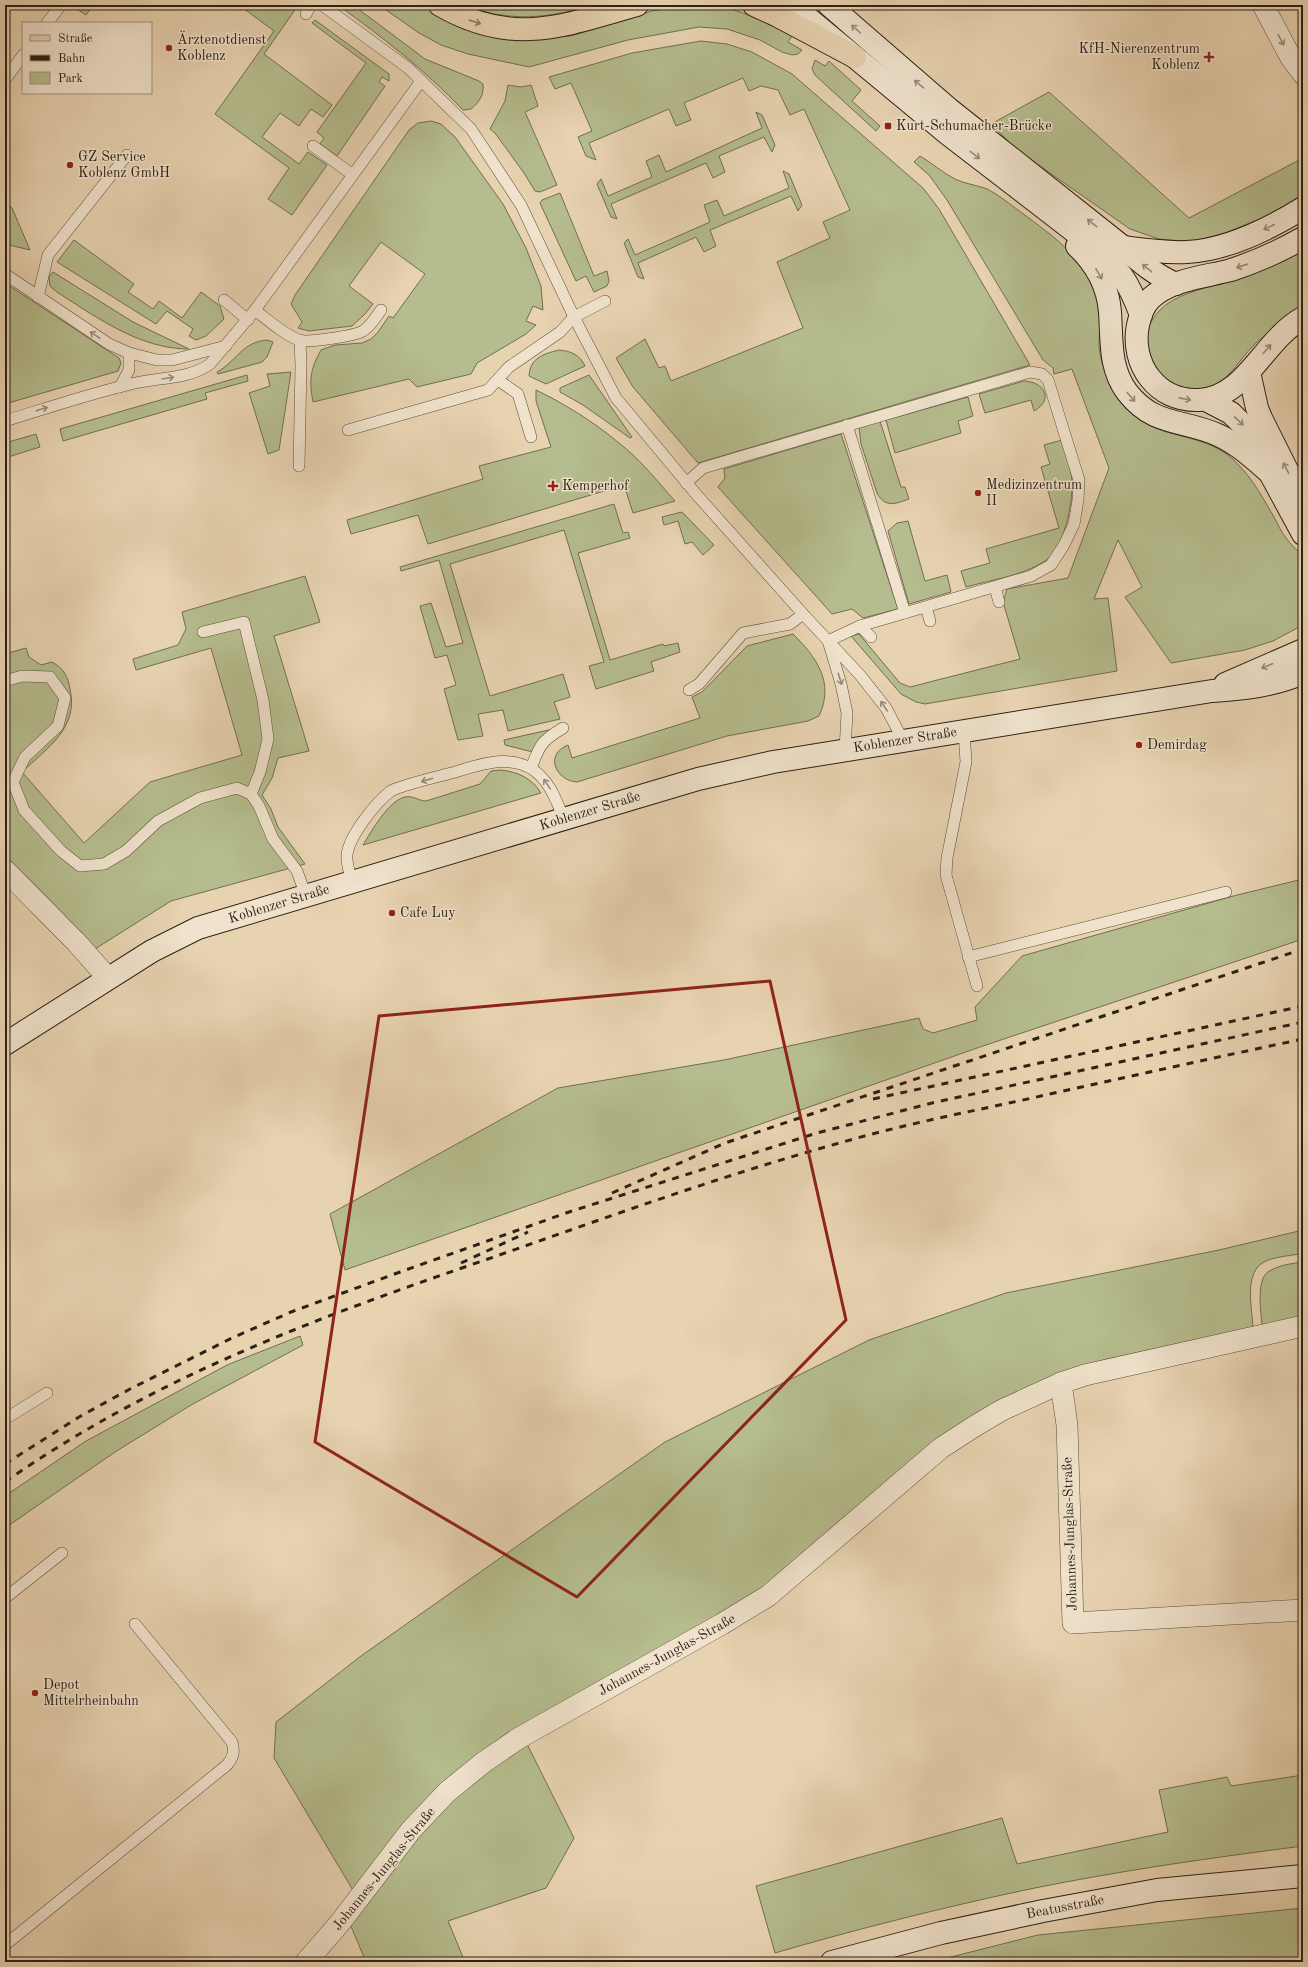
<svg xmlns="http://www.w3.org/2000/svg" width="1308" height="1967" viewBox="0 0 1308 1967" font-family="'Old Standard TT',serif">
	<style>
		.green { fill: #b5bc8d; stroke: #716e52 }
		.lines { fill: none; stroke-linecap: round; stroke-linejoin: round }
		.lane-casing { stroke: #5c4d3d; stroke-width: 12 }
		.street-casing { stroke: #5c4d3d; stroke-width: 22 }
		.secondary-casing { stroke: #2d2016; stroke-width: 24 }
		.primary-casing { stroke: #2d2016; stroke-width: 24 }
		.lane { stroke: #f0e2cc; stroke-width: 11 }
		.street { stroke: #f0e2cc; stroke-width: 21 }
		.secondary { stroke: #f0e2cc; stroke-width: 22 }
		.primary { stroke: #e8d3b1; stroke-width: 22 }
		.rail { stroke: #2d2016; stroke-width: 3; stroke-dasharray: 7 7; stroke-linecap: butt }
		.oneway { stroke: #8a7a64 }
		.oneway2 { stroke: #988b7a }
		.marked { fill: none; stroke: #8f2418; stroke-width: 3; stroke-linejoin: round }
		.poi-dot { fill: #8f2418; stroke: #f0e2cc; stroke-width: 1.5 }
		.labels { text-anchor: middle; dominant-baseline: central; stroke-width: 3; stroke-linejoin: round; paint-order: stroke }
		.poi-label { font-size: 14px; fill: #2d2016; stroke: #f0e2cc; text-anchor: start }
		.street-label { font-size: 14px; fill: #2d2016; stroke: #f0e2cc }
	</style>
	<rect width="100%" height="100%" fill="#e8d3b1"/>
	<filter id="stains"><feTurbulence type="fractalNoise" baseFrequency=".005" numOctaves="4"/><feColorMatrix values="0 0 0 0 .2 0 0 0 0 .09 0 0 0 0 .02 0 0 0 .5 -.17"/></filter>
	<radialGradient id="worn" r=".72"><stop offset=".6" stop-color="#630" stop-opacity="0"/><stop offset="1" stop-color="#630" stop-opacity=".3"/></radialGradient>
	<g class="green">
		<path d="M 76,5 L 93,5 L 86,15 L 74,7 Z"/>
		<path d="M 239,5 L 294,5 L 297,7 L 264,54 L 332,105 L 323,117 L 311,109 L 299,126 L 280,113 L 262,137 L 299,164 L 308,152 L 327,165 L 292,215 L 268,199 L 289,168 L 215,114 L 274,31 Z"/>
		<path d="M 338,5 L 353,5 L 425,59 L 479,81 L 483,84 C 484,96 479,102 471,109 L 463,110 C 425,70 382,37 338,5 Z"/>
		<path d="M 379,5 L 424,5 L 458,25 L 482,35 L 517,40 L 571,36 L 652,11 L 687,5 L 724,7 L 759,18 L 792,36 L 788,42 L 802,50 L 798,54 L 792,55 L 782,52 L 760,40 L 727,29 L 699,27 L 628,40 L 529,67 L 468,54 L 441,45 L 419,33 Z"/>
		<path d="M 466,5 L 593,5 C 552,18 507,23 466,5 Z"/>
		<path d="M 315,20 L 389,74 L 389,81 L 382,77 L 379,82 L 385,86 L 337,156 L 320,144 L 324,138 L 317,132 L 366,63 L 312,23 Z"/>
		<path d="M 701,41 L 727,44 L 752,52 L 792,74 L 923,188 L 939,209 L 1030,365 L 698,463 L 633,387 L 616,358 L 645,339 L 659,368 L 665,366 L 671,381 L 803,328 L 777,262 L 830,238 L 823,222 L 850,210 L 804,109 L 790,115 L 778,90 L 761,86 L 749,91 L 743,78 L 684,103 L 691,120 L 676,126 L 669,109 L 589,143 L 596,160 L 586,156 L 578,137 L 592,131 L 571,83 L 555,89 L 549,77 L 632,53 Z"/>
		<path d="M 815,60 L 825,66 L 829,61 L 861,90 L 852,101 L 880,126 L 876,131 L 815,75 L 812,69 Z"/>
		<path d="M 508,85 L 521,87 L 531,85 L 538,106 L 525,112 L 557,185 L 540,192 L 535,191 L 524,173 L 495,133 L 490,129 L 505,101 Z"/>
		<path d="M 1049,92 L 1189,218 L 1303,158 L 1303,193 L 1282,210 L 1225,233 L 1192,242 L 1159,239 L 1130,229 L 1017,150 L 991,124 Z"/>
		<path d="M 756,112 L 762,115 L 775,145 L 772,152 L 764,137 L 719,156 L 725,172 L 713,178 L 706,163 L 611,204 L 617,219 L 611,217 L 597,184 L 601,179 L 608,196 L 652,177 L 646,161 L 659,155 L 666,172 L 762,128 Z"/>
		<path d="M 431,121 L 441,124 L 455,137 L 503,204 L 526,248 L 541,286 L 543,310 L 533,306 L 526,321 L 536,325 L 526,334 L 477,363 L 471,374 L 417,387 L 409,379 L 313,402 C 309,381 310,369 321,350 L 335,345 L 362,343 L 371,339 L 378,332 L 389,316 L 393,318 L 425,274 L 381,242 L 349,286 L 373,304 L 365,314 L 352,326 L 309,331 L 298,328 L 302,322 L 291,304 L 295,295 L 409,130 L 418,123 Z"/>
		<path d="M 920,156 C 932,163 943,173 955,179 C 965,184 977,185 987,189 C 999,195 1011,205 1022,213 C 1053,236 1088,260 1098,300 C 1102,316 1099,330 1099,345 C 1100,369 1116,395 1132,412 C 1155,438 1197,433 1225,453 C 1248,470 1260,493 1274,517 C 1278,524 1281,532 1286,538 C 1291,545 1297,550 1303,556 L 1303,625 L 1273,641 L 1245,650 L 1171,663 L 1125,597 L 1142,587 L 1118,540 L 1094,599 L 1108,598 L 1117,671 L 925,704 L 916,702 L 901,694 L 851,636 L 859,634 L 900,683 L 910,687 L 1020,659 L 1003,602 L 1007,589 L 1068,578 L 1109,468 L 1072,369 L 1054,374 L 1053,368 L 1043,360 L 947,200 L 929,175 L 914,162 Z"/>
		<path d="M 783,171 L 789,174 L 802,205 L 798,211 L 791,196 L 710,230 L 716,246 L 704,252 L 696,237 L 638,263 L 644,279 L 638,277 L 624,243 L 628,239 L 635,255 L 710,222 L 704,205 L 717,200 L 724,216 L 789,188 Z"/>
		<path d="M 560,193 L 594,276 L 607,271 L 609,281 L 607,286 L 594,292 L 586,276 L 576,281 L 540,203 L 542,200 Z"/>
		<path d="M 5,203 L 12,208 L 30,250 L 5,244 Z"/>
		<path d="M 74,240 L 134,284 L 128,292 L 153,309 L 159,301 L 182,318 L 201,292 L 220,306 L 224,319 L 206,336 L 196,340 L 189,336 L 193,329 L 167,311 L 156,324 L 57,262 Z"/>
		<path d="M 1303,249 L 1303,308 C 1285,319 1268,331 1253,346 C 1240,359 1231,377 1214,385 C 1170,404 1124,348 1159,311 C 1175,294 1200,290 1222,283 C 1249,274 1276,260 1303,249 Z"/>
		<path d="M 53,272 L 133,322 L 189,349 C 149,349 113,328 80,307 C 70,300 58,294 50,286 L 49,277 Z"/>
		<path d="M 5,283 L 119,358 L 121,363 L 118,371 L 5,404 Z"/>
		<path d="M 267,340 L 273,342 L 267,357 L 262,362 L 218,374 L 217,372 C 237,361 242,342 267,340 Z"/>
		<path d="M 559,350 C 571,351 580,355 585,366 L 546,384 L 529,376 C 530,358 543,354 559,350 Z"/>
		<path d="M 291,372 L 279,450 L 268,454 L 249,393 L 270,386 L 267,374 Z"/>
		<path d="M 247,375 L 248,381 L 205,393 L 207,399 L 63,441 L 60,429 Z"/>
		<path d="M 589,375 L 632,437 L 630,438 L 583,405 L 560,392 L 560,388 Z"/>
		<path d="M 1024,381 C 1045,382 1054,400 1034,411 L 1031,400 L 985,413 L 979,394 Z"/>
		<path d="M 536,390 C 565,404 594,422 619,443 C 640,459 657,481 675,501 L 633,513 L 624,485 L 428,544 L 418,515 L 351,534 L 347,520 L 483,479 L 479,466 L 551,447 L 536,401 Z"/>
		<path d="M 968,397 L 973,416 L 958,421 L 961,433 L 895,453 L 886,420 Z"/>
		<path d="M 880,421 L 901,487 L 905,487 L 909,499 C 895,504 885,508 877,493 L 861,444 L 859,427 Z"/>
		<path d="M 36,434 L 40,447 L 5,458 L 5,443 Z"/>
		<path d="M 841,434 L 898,609 L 863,618 L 852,609 L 832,614 L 718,487 L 725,478 L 724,469 Z"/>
		<path d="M 1062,440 C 1065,453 1072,469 1072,482 C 1073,504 1064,549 1045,561 C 1022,576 991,580 966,587 L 961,571 L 990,563 L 986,549 L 1059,528 L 1041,467 L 1050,464 L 1044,445 Z"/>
		<path d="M 614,504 L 623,533 L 628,532 L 630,538 L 578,553 L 610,660 L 663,644 L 664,646 L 678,643 L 680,652 L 651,662 L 654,671 L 596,689 L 589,666 L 604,662 L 564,530 L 450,564 L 490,696 L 563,674 L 570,697 L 554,702 L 560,719 L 508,731 L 503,710 L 478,714 L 483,736 L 458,740 L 444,689 L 456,685 L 447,655 L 435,658 L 420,606 L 431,603 L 446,647 L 463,643 L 439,560 L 401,571 L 400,567 Z"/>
		<path d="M 682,512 L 714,545 L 703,555 L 692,542 L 685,544 L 678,521 L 664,525 L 662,517 Z"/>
		<path d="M 908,521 L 925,581 L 947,575 L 951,592 L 909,604 L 888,531 L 897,523 Z"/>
		<path d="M 305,576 L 320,622 L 274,636 L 309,751 L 278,758 L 272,778 L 262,795 L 271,809 L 278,827 L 305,864 L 171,901 L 95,949 L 5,856 L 5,654 L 26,648 L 29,657 L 41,665 L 52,662 C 63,668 68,676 70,689 C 79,728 47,748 22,772 L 84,843 L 150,782 L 242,755 L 211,648 L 136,670 L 133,659 L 178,645 L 186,629 L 182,612 Z"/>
		<path d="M 793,634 C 816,657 835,682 819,716 L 808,721 L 727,736 L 577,782 C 557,781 543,755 568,745 L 572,758 L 700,718 L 692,697 L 702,692 L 747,646 Z"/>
		<path d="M 553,729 L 533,752 L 505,745 L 504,740 Z"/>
		<path d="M 501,770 C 518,772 532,778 541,793 L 363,845 C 371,832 389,800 405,797 C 412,795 419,801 426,801 L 480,784 L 491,771 Z"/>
		<path d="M 1303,879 L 1303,939 L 980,1047 L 345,1270 L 330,1214 L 558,1088 L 724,1060 L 919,1018 L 923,1029 L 933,1033 L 977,1020 L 975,1007 L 1022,956 L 1237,895 Z"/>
		<path d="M 1303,1230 L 1303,1253 C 1292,1256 1277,1256 1266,1261 C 1243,1271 1252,1307 1253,1327 L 1108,1359 L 1067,1370 L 1035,1384 L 738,1608 L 508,1735 L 354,1892 L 274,1758 L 276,1722 L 361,1656 L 665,1442 L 869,1340 L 1006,1293 L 1219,1250 Z"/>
		<path d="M 1303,1257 L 1303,1318 L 1262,1325 C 1261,1312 1256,1280 1268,1272 C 1278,1265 1291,1264 1301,1262 Z"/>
		<path d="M 300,1336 L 303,1345 L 191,1405 L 115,1452 L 5,1528 L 5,1496 L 86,1441 L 227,1365 Z"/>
		<path d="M 526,1742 L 574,1838 L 546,1888 L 448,1921 L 465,1962 L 366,1962 L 350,1924 L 450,1797 Z"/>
		<path d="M 1303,1775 L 1303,1846 C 1210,1858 1117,1871 1025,1890 C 941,1908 857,1929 775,1953 L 756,1886 L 1002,1818 L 1017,1864 L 1168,1832 L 1159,1790 L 1227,1777 L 1231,1786 Z"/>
		<path d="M 1303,1908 L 1303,1962 L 931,1962 L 1038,1935 Z"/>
	</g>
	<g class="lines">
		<defs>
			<g id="lane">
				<path d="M 322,5 L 408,68 L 471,129 L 521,205 L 574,317 L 616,398 L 696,494 L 803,614 L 860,675 L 886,708 L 903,740"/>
				<path d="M 306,14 L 311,5"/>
				<path d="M 47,23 L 61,5"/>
				<path d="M 5,80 L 23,55"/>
				<path d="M 313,146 L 353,175"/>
				<path d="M 5,274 L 109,344 L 129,353 L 157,360 L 172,360 L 226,346"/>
				<path d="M 38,297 L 48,255 L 127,155"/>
				<path d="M 224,300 L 248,320"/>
				<path d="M 255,310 C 268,320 283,334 299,340 C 308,343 354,336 363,331 C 371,326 376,317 381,310"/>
				<path d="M 498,380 L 518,394 L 531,437"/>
				<path d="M 120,387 L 129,370 L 129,353"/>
				<path d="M 5,421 C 47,408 89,394 131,384 C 157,377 188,380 210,364 L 255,310 L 421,81"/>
				<path d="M 847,425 L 905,613"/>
				<path d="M 348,430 L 488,390 L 509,367 L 560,332 L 574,317 L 605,301"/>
				<path d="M 299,466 L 301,365 L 300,341"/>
				<path d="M 686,483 L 703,468 L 1030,372 L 1042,374 L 1048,380 L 1079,480 L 1078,500 L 1074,524 L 1064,545 L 1051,565 L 1031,576 L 860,626"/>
				<path d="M 995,587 L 999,602"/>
				<path d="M 926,607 L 930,621"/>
				<path d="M 203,632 L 244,622 L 263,700 L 268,739 L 260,772 L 251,794"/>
				<path d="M 828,641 L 860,626 L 871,637"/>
				<path d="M 829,644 L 841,684 L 847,713 L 845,750"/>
				<path d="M 5,681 L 22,676 L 50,677 L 65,698 L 58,726 L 25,757 L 13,782 L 24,810 L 61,851 L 80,866 L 104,864 L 126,851 L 158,821 L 200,798 L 237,788 L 251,794 L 259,806 L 273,839 L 297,871 L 306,896"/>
				<path d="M 689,690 L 699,684 L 743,633 L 790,624 L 803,614"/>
				<path d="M 964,731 L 966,762 L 947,858 L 946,875 L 977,986"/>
				<path d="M 531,768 C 540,745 541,741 563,728"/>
				<path d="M 352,882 C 350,874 346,863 347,855 C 349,836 376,802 391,791 C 401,785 441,776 455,772 C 479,765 508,754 532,769 C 550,781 556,800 564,819"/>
				<path d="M 968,957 L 1226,892"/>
				<path d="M 5,1419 L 47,1393"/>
				<path d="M 5,1598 L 62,1553"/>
				<path d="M 5,1945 L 227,1765 C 233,1758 235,1752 232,1742 L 135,1624"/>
			</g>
			<g id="street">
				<path d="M 1263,5 L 1291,58 L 1303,74"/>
				<path d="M 5,870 L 76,942 L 108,978"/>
				<path d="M 1061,1383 L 1067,1425 L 1073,1623 L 1303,1610"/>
				<path d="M 306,1962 L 339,1924 L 411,1830 L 447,1792 L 484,1762 L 519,1738 L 722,1624 L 768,1596 L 941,1448 L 975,1426 L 1002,1410 L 1061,1383 L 1085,1375 L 1303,1326"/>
			</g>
			<g id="secondary">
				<path d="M 792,5 L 948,134 L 1092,245 C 1120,269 1128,281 1141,315"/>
				<path d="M 829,5 L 949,109 L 1123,247 C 1140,262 1155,275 1176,284"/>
				<path d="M 1303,238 C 1280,251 1256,262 1231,270 C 1205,277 1172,279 1151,298 C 1144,305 1140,315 1138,325 C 1130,364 1157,402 1199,400 C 1246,398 1263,340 1303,318"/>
				<path d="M 1077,246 C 1096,264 1108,286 1110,312 C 1112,340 1109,368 1127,392 C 1154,427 1183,419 1218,435 C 1238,444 1254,459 1270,473"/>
				<path d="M 1123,247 C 1144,250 1165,253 1187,252 C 1227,250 1269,229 1303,208"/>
				<path d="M 1249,372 L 1257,408 L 1261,418 L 1303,502"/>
				<path d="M 1206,400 L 1231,413 L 1245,427 L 1303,534"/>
				<path d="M 1225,684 L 1303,650"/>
				<path d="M 5,1044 L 152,951 L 198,928 L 698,779 L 773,762 L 1212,691 C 1243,689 1273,686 1303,673"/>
				<path d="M 832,1962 L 941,1933 L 1043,1911 L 1157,1890 L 1303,1876"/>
			</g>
			<g id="primary">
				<path d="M 440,5 C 512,47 563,26 637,5"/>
				<path d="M 754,5 L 776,15 L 855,57"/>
			</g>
		</defs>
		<use href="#lane" class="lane-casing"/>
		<use href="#street" class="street-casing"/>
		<use href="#secondary" class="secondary-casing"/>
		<use href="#primary" class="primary-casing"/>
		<use href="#lane" class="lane"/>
		<use href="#street" class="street"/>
		<use href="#secondary" class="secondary"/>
		<use href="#primary" class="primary"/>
		<g class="rail">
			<path d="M 873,1099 L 1303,1006"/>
			<path d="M 612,1193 L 725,1143 L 1303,949"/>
			<path d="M 461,1263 L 528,1232"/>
			<path d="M 5,1464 L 79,1417 L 130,1389 L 232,1338 L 291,1312 L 400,1272 L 569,1212 L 817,1133 L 932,1103 L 1303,1022"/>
			<path d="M 5,1482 C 155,1377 316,1318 488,1259 C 605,1218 723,1175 843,1142 C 905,1124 969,1112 1032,1098 C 1122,1078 1213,1058 1303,1039"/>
		</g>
	</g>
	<defs><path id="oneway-shaft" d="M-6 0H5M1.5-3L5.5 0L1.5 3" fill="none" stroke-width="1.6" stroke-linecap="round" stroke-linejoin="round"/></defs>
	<use class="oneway" href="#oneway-shaft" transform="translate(475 22) rotate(19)"/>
	<g class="oneway2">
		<use href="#oneway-shaft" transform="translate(856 29) rotate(-138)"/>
		<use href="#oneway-shaft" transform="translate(1281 40) rotate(62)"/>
		<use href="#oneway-shaft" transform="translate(919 84) rotate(-140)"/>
		<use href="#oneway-shaft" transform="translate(975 155) rotate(38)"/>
		<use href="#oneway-shaft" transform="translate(1092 223) rotate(-142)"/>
		<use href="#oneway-shaft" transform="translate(1269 227) rotate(155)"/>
		<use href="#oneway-shaft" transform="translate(1242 266) rotate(161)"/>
		<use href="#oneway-shaft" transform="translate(1147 268) rotate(-141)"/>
		<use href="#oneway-shaft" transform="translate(1099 274) rotate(60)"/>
		<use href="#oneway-shaft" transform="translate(95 335) rotate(-146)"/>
		<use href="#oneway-shaft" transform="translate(1267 349) rotate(-50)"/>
		<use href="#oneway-shaft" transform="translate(168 378) rotate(-9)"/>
		<use href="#oneway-shaft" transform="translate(1131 397) rotate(49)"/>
		<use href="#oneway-shaft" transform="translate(1185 399) rotate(11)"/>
		<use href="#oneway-shaft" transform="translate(42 409) rotate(-17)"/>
		<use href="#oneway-shaft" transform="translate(1239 421) rotate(44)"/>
		<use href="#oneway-shaft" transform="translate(1286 468) rotate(-117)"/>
		<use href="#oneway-shaft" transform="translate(1267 666) rotate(157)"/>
		<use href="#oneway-shaft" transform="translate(840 679) rotate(73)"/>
		<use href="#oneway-shaft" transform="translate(884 706) rotate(-124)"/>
		<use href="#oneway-shaft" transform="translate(427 780) rotate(164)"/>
		<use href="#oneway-shaft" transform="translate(547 784) rotate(-124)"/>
	</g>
	<path class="marked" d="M 770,981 L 846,1320 L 577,1597 L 315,1442 L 379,1016 Z"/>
	<g class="poi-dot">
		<circle cx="169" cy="48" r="4"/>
		<path d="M1207 51h4v4h4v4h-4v4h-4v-4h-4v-4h4z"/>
		<rect x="884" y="122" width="8" height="8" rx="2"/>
		<circle cx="70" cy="165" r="4"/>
		<path d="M551 480h4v4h4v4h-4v4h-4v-4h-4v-4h4z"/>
		<circle cx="978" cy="493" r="4"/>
		<circle cx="1139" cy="745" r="4"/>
		<circle cx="392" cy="913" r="4"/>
		<circle cx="35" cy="1693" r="4"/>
	</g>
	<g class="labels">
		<g class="poi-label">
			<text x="177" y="40">Ärztenotdienst<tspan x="177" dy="16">Koblenz</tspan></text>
			<text x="1200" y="49" text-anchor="end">KfH-Nierenzentrum<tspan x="1200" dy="16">Koblenz</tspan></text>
			<text x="896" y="126">Kurt-Schumacher-Brücke</text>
			<text x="78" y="157">GZ Service<tspan x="78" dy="16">Koblenz GmbH</tspan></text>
			<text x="986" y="485">Medizinzentrum<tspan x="986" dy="16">II</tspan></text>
			<text x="562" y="486">Kemperhof</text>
			<text x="1147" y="745">Demirdag</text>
			<text x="400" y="913">Cafe Luy</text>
			<text x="43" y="1685">Depot<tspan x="43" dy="16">Mittelrheinbahn</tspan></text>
		</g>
		<g class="street-label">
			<text transform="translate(905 740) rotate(-9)">Koblenzer Straße</text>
			<text transform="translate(590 811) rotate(-17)">Koblenzer Straße</text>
			<text transform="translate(279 904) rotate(-17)">Koblenzer Straße</text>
			<text transform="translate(1070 1534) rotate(-92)">Johannes-Junglas-Straße</text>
			<text transform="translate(667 1655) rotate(-29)">Johannes-Junglas-Straße</text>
			<text transform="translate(384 1869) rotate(-51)">Johannes-Junglas-Straße</text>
			<text transform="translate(1065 1907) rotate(-11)">Beatusstraße</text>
		</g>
	</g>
	<rect width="1308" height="1967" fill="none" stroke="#e8d3b1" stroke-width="20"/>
	<rect x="6" y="6" width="1296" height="1955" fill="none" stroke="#2d2016" stroke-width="2"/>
	<rect x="10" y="10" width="1288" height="1947" fill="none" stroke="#2d2016"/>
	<rect x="22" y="22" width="130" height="72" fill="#f0e2cc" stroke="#a29483"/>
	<rect x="30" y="35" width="20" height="6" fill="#e8d3b1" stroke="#a29483"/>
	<text x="58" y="42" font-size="12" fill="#2d2016">Straße</text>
	<rect x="30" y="55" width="20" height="6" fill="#2d2016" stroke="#a29483"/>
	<text x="58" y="62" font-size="12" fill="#2d2016">Bahn</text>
	<rect x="30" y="72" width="20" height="12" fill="#b5bc8d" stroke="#a29483"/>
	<text x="58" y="82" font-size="12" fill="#2d2016">Park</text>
	<rect width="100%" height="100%" filter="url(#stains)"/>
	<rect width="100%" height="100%" fill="url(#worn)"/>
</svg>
